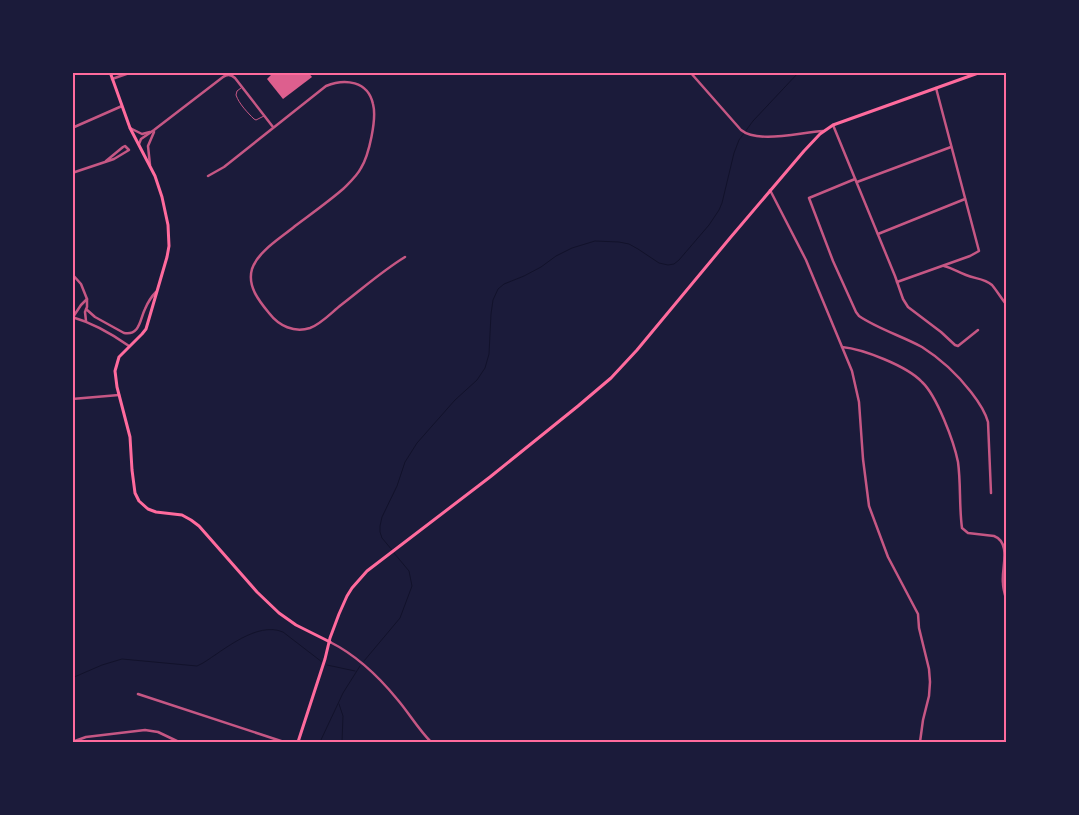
<svg xmlns="http://www.w3.org/2000/svg" width="1079" height="815" viewBox="0 0 1079 815" font-family="'PT Sans',sans-serif">
	<style>
		.lines { fill: none; stroke-linecap: round; stroke-linejoin: round }
		.stream { stroke: #12122b; stroke-width: 1 }
		.building { fill: #dd5f8e }
		.service { stroke: #c65784; stroke-width: 1 }
		.minor { stroke: #c65784; stroke-width: 2.5 }
		.tertiary { stroke: #c65784; stroke-width: 2.5 }
		.secondary { stroke: #ff6b9d; stroke-width: 3 }
		.neatline { fill: none; stroke: #ff6b9d; stroke-width: 2 }
	</style>
	<rect width="100%" height="100%" fill="#1b1b3a"/>
	<g class="lines">
		<g class="stream">
			<path d="M 392,550 L 382,538 L 380,532 L 380,526 L 382,517 L 397,486 L 405,462 L 417,443 L 455,400 L 477,380 L 485,368 L 489,354 L 491,314 L 493,300 L 498,289 L 504,284 L 524,276 L 541,267 L 556,256 L 572,248 L 595,241 L 619,242 L 629,244 L 638,249 L 659,263 L 668,265 L 674,264 L 679,260 L 709,225 L 719,210 L 722,203 L 734,153 L 739,140 L 753,121 L 799,72"/>
			<path d="M 364,661 L 400,618 L 412,586 L 409,571 L 394,553"/>
			<path d="M 327,665 L 355,671"/>
			<path d="M 72,678 L 102,665 L 122,659 L 197,666 L 203,663 C 224,650 257,621 283,632 L 322,662"/>
			<path d="M 339,704 L 343,716 L 342,742"/>
			<path d="M 320,742 L 343,693 L 360,666"/>
		</g>
	</g>
	<path class="building" d="M 274,72 L 308,72 L 312,77 L 283,99 L 267,79 Z"/>
	<g class="lines">
		<path class="service" d="M 241,88 L 237,91 L 236,95 C 239,104 248,113 254,119 L 256,120 L 264,116"/>
		<g class="minor">
			<path d="M 112,79 L 132,72"/>
			<path d="M 833,125 L 895,276 L 903,299 L 908,307 L 941,332 L 955,345 L 958,346 L 978,330"/>
			<path d="M 72,128 L 122,106"/>
			<path d="M 130,128 L 142,134 L 150,132"/>
			<path d="M 139,144 L 141,139 L 154,130 L 223,77 C 227,74 231,74 235,78 L 273,127"/>
			<path d="M 150,165 L 148,146 L 154,132"/>
			<path d="M 72,173 L 114,159 L 129,150 L 125,146 L 123,147 L 106,161"/>
			<path d="M 208,176 L 224,167 L 326,86 C 345,78 368,81 373,104 C 377,119 369,155 361,168 C 357,176 350,182 343,189 C 328,202 311,214 295,226 C 281,238 258,251 252,269 C 247,286 259,301 269,313 C 279,326 294,333 310,328 C 321,324 331,313 341,305 C 362,289 382,271 405,257"/>
			<path d="M 855,179 L 809,198 L 833,261 L 856,312 L 859,316 C 878,329 902,336 922,347 C 941,359 957,374 971,392 C 978,401 985,411 988,422 L 991,493"/>
			<path d="M 857,182 L 951,147"/>
			<path d="M 770,190 L 806,260 L 852,371 L 859,402 L 863,459 L 869,506 L 888,557 L 918,614 L 919,628 L 929,669 L 930,682 L 929,696 L 923,720 L 920,742"/>
			<path d="M 878,234 L 965,199"/>
			<path d="M 944,266 C 952,268 958,272 966,275 C 975,279 984,278 992,285 C 997,291 1001,298 1006,304"/>
			<path d="M 72,274 L 81,284 L 87,299 L 87,307 L 85,312 L 86,321"/>
			<path d="M 897,282 L 970,256 L 979,251 L 936,88"/>
			<path d="M 86,309 L 95,317 L 124,333 C 140,336 140,319 145,309 C 148,302 151,297 156,292"/>
			<path d="M 73,317 L 81,305 L 87,299"/>
			<path d="M 842,347 C 863,349 907,366 922,382 C 937,396 954,442 958,462 C 961,484 959,506 962,528 L 968,533 L 994,536 C 1012,543 1001,569 1003,583 C 1003,589 1005,594 1006,599"/>
			<path d="M 72,399 L 119,395"/>
			<path d="M 138,694 L 284,742"/>
			<path d="M 72,742 L 86,737 L 145,730 L 158,732 L 179,742"/>
		</g>
		<g class="tertiary">
			<path d="M 690,72 L 741,130 C 758,144 801,132 823,131"/>
			<path d="M 72,317 C 93,323 112,334 129,346"/>
			<path d="M 330,642 C 356,655 379,677 397,699 C 409,713 418,729 431,742"/>
		</g>
		<g class="secondary">
			<path d="M 110,72 L 130,128 L 155,176 L 162,197 L 168,225 L 169,246 L 167,257 L 146,329 L 142,334 L 119,357 L 115,371 L 117,387 L 130,437 L 132,470 L 135,493 L 139,501 L 148,509 L 156,512 L 182,515 L 191,520 L 199,526 L 257,592 L 279,613 L 296,625 L 330,642"/>
			<path d="M 298,742 L 325,659 L 330,638 L 339,614 L 347,596 L 352,588 L 367,571 L 490,477 L 578,406 L 611,378 L 637,350 L 730,238 L 804,151 L 820,134 L 833,125 L 981,72"/>
		</g>
	</g>
	<rect width="1079" height="815" fill="none" stroke="#1b1b3a" stroke-width="148"/>
	<rect x="74" y="74" width="931" height="667" class="neatline"/>
</svg>
